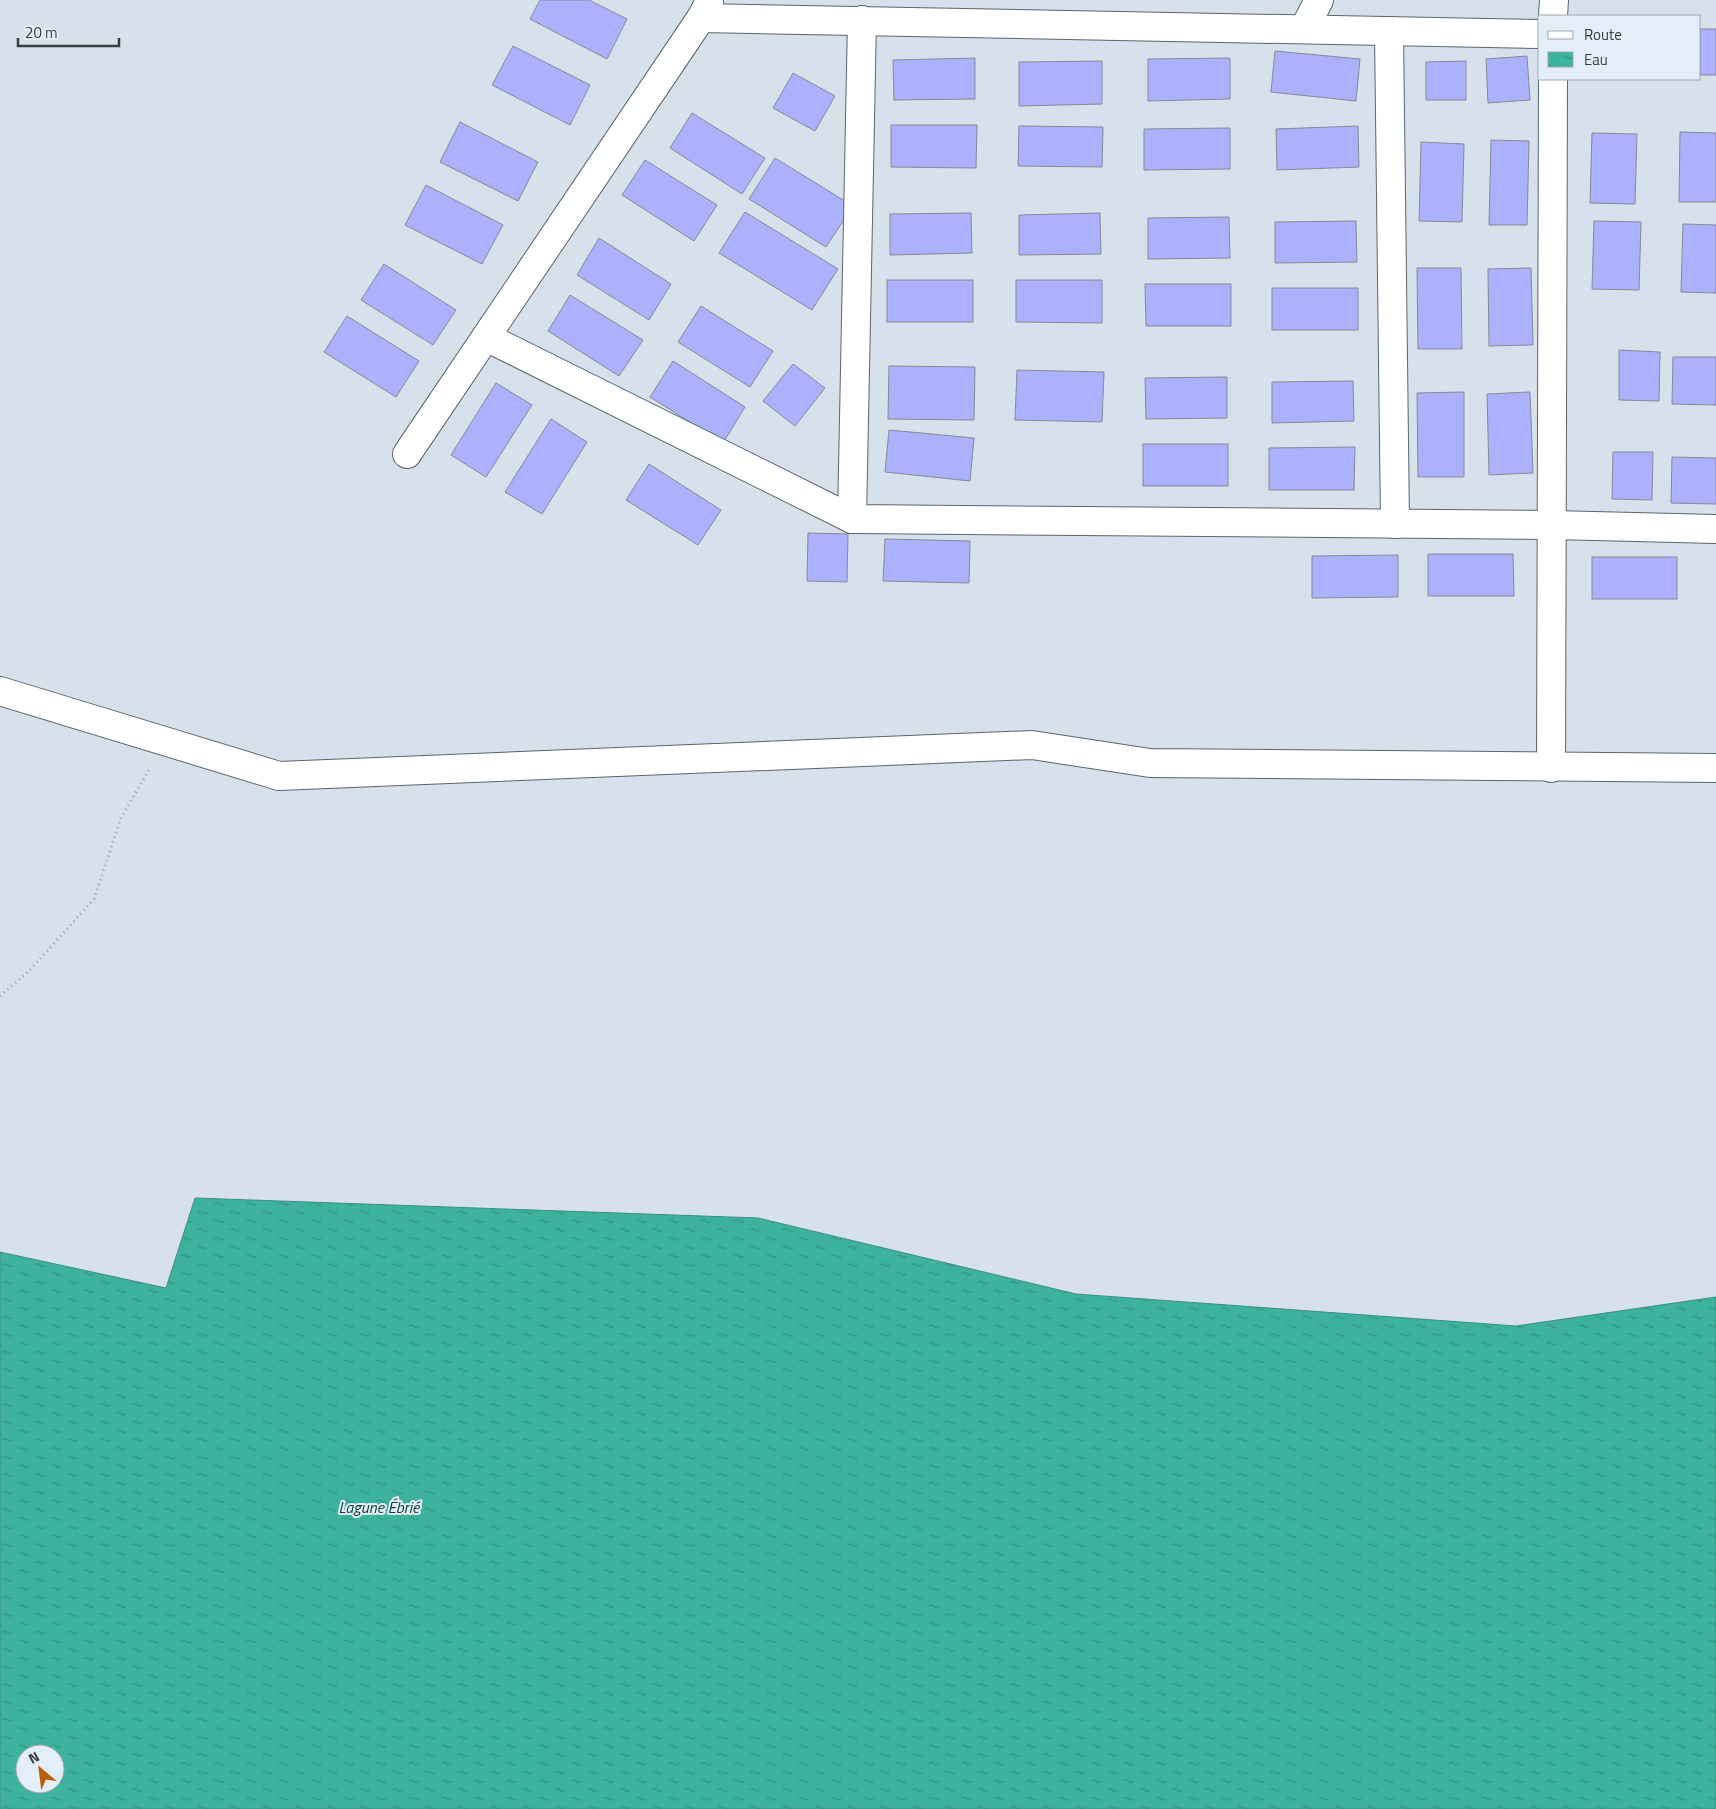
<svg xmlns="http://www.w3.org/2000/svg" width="1716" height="1809" viewBox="0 0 1716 1809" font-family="'Titillium Web',sans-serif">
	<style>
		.water { fill: url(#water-ripples); stroke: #3c8f83; fill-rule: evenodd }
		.building { fill: #abb1fc; stroke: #878996 }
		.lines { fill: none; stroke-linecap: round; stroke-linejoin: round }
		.street-casing { stroke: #5b656e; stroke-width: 30 }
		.path { stroke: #99a2aa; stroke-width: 3; stroke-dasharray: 1 4; stroke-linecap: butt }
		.street { stroke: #fff; stroke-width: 28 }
		.labels { text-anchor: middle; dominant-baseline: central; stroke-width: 4; stroke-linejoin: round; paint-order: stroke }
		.water-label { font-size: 16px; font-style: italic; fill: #0c4038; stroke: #e3eef9 }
	</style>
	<defs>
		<pattern id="water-ripples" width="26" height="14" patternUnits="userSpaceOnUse" patternTransform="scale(1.25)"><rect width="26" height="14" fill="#3db29f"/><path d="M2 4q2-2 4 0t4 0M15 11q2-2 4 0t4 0" fill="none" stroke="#349283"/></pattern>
	</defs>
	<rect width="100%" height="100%" fill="#d6e1ec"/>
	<path class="water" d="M 195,1198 L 758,1218 L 1076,1294 L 1516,1326 L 1716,1297 L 1716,1809 L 0,1809 L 0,1252 L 166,1288 ZM 25,1754 L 55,1754 L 55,1784 L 25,1784 Z"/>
	<g class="building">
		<path d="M 540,0 L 589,0 L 627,19 L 607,59 L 530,19 Z"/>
		<rect x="1700" y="29" width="16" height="46"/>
		<path d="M 513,46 L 590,85 L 570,125 L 492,85 Z"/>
		<path d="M 1275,51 L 1360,59 L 1356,101 L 1271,92 Z"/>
		<path d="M 1527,56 L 1530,100 L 1488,103 L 1486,59 Z"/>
		<path d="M 975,58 L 975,99 L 894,100 L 893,60 Z"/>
		<path d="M 1230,58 L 1230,99 L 1148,101 L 1148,59 Z"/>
		<path d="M 1102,61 L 1102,104 L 1019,106 L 1019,62 Z"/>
		<path d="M 1466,61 L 1466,100 L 1426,100 L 1426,62 Z"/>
		<path d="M 793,73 L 835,96 L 815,131 L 773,108 Z"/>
		<path d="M 692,113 L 765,158 L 742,194 L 670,148 Z"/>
		<path d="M 460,122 L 538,162 L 518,201 L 440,162 Z"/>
		<path d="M 891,125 L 977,125 L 976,168 L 891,167 Z"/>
		<path d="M 1019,126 L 1103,127 L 1102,167 L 1018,166 Z"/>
		<path d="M 1358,126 L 1359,167 L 1277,170 L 1276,129 Z"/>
		<path d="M 1230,128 L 1230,169 L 1144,170 L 1144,129 Z"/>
		<path d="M 1680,132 L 1716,133 L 1716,202 L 1679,202 Z"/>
		<path d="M 1592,133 L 1637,134 L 1635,204 L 1590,203 Z"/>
		<path d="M 1491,140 L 1529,141 L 1527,225 L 1489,225 Z"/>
		<path d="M 1421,142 L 1464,144 L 1462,222 L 1419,221 Z"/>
		<path d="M 775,158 L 853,206 L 826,247 L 749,199 Z"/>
		<path d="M 645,160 L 717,205 L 694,241 L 622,195 Z"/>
		<path d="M 426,185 L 503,225 L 482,264 L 405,225 Z"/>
		<path d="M 745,212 L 838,269 L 812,310 L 719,253 Z"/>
		<path d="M 971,213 L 972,253 L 890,255 L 890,214 Z"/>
		<path d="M 1100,213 L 1101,254 L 1019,255 L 1019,215 Z"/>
		<path d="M 1229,217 L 1230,258 L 1148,259 L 1148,218 Z"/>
		<path d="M 1356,221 L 1357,262 L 1275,263 L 1275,222 Z"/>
		<path d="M 1594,221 L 1641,222 L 1639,290 L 1592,289 Z"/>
		<path d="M 1683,224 L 1716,225 L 1716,293 L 1681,292 Z"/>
		<path d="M 599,238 L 671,284 L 649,320 L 577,275 Z"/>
		<path d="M 384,264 L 456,310 L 433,345 L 361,300 Z"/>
		<path d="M 1417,268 L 1461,268 L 1462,349 L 1418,349 Z"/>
		<path d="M 1531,268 L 1533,345 L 1489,346 L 1488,269 Z"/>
		<rect x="887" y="280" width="86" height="42"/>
		<path d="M 1016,280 L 1102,280 L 1102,323 L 1016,322 Z"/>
		<path d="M 1145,284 L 1231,284 L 1231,326 L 1146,326 Z"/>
		<rect x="1272" y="288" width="86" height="42"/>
		<path d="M 570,295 L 643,340 L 619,376 L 548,331 Z"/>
		<path d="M 701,306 L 773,351 L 750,387 L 678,342 Z"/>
		<path d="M 347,316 L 419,361 L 396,397 L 324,352 Z"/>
		<path d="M 1619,350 L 1660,352 L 1659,401 L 1619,400 Z"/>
		<path d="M 1673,357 L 1716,357 L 1716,405 L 1672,404 Z"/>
		<path d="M 673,361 L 745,407 L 723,443 L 650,397 Z"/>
		<path d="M 793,364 L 825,388 L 795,426 L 763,401 Z"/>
		<path d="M 889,366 L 975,367 L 974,420 L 888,419 Z"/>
		<path d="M 1017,370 L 1104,372 L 1102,422 L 1015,420 Z"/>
		<path d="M 1227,377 L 1227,418 L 1146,419 L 1145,378 Z"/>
		<path d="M 1353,381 L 1354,421 L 1272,423 L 1272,382 Z"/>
		<path d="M 496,383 L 532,405 L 486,477 L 451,455 Z"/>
		<path d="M 1464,392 L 1464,477 L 1418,477 L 1417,393 Z"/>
		<path d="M 1530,392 L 1533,473 L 1489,475 L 1487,394 Z"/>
		<path d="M 551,419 L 587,442 L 542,514 L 505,492 Z"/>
		<path d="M 889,430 L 974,438 L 970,481 L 885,472 Z"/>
		<rect x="1143" y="444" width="85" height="42"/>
		<path d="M 1355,447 L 1354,490 L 1269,490 L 1269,448 Z"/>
		<path d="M 1613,452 L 1653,452 L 1652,500 L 1612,499 Z"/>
		<path d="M 1672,457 L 1716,458 L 1716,504 L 1671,503 Z"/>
		<path d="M 649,464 L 721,510 L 698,545 L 626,500 Z"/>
		<path d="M 808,533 L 848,534 L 847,582 L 807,581 Z"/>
		<path d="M 885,539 L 970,541 L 969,583 L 883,581 Z"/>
		<path d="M 1428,554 L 1513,554 L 1514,596 L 1428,596 Z"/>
		<path d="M 1398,555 L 1398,597 L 1312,598 L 1312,556 Z"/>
		<rect x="1592" y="557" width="85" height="42"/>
	</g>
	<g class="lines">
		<defs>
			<g id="street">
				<path d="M 1553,16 L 1554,0"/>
				<path d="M 701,18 L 1540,34"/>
				<path d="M 1304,29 L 1319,0"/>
				<path d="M 1389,31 L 1395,524"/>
				<path d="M 486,337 L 852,519 L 1553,525 L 1716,529"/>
				<path d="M 407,454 L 701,18 L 709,3"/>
				<path d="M 852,519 L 862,20"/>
				<path d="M 0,691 L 279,776 L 1032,745 L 1150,763 L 1716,768"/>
				<path d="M 1551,768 L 1553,79"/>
			</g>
		</defs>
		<use href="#street" class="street-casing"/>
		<path class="path" d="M 0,996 L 29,971 L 94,899 L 121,818 L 150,768"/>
		<use href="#street" class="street"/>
	</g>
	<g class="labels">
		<g class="water-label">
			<text x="379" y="1507">Lagune Ébrié</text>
		</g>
	</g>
	<rect x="1538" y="15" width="162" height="65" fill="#e3eef9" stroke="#9fa7af"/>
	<rect x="1548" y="31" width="25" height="8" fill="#ffffff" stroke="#9fa7af"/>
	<text x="1584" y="40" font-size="15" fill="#383d41">Route</text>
	<rect x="1548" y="52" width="25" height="15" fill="url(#water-ripples)" stroke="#9fa7af"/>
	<text x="1584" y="65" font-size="15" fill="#383d41">Eau</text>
	<g transform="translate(40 1769) rotate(331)"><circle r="24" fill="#e3eef9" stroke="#9fa7af"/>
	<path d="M0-4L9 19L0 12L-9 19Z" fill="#ba5e07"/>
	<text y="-8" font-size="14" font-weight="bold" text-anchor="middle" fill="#383d41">N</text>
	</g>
	<path d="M18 38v8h101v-8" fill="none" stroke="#383d41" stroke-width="2.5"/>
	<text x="25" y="38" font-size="15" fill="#383d41" stroke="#e3eef9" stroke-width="4" paint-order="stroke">20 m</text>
</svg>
